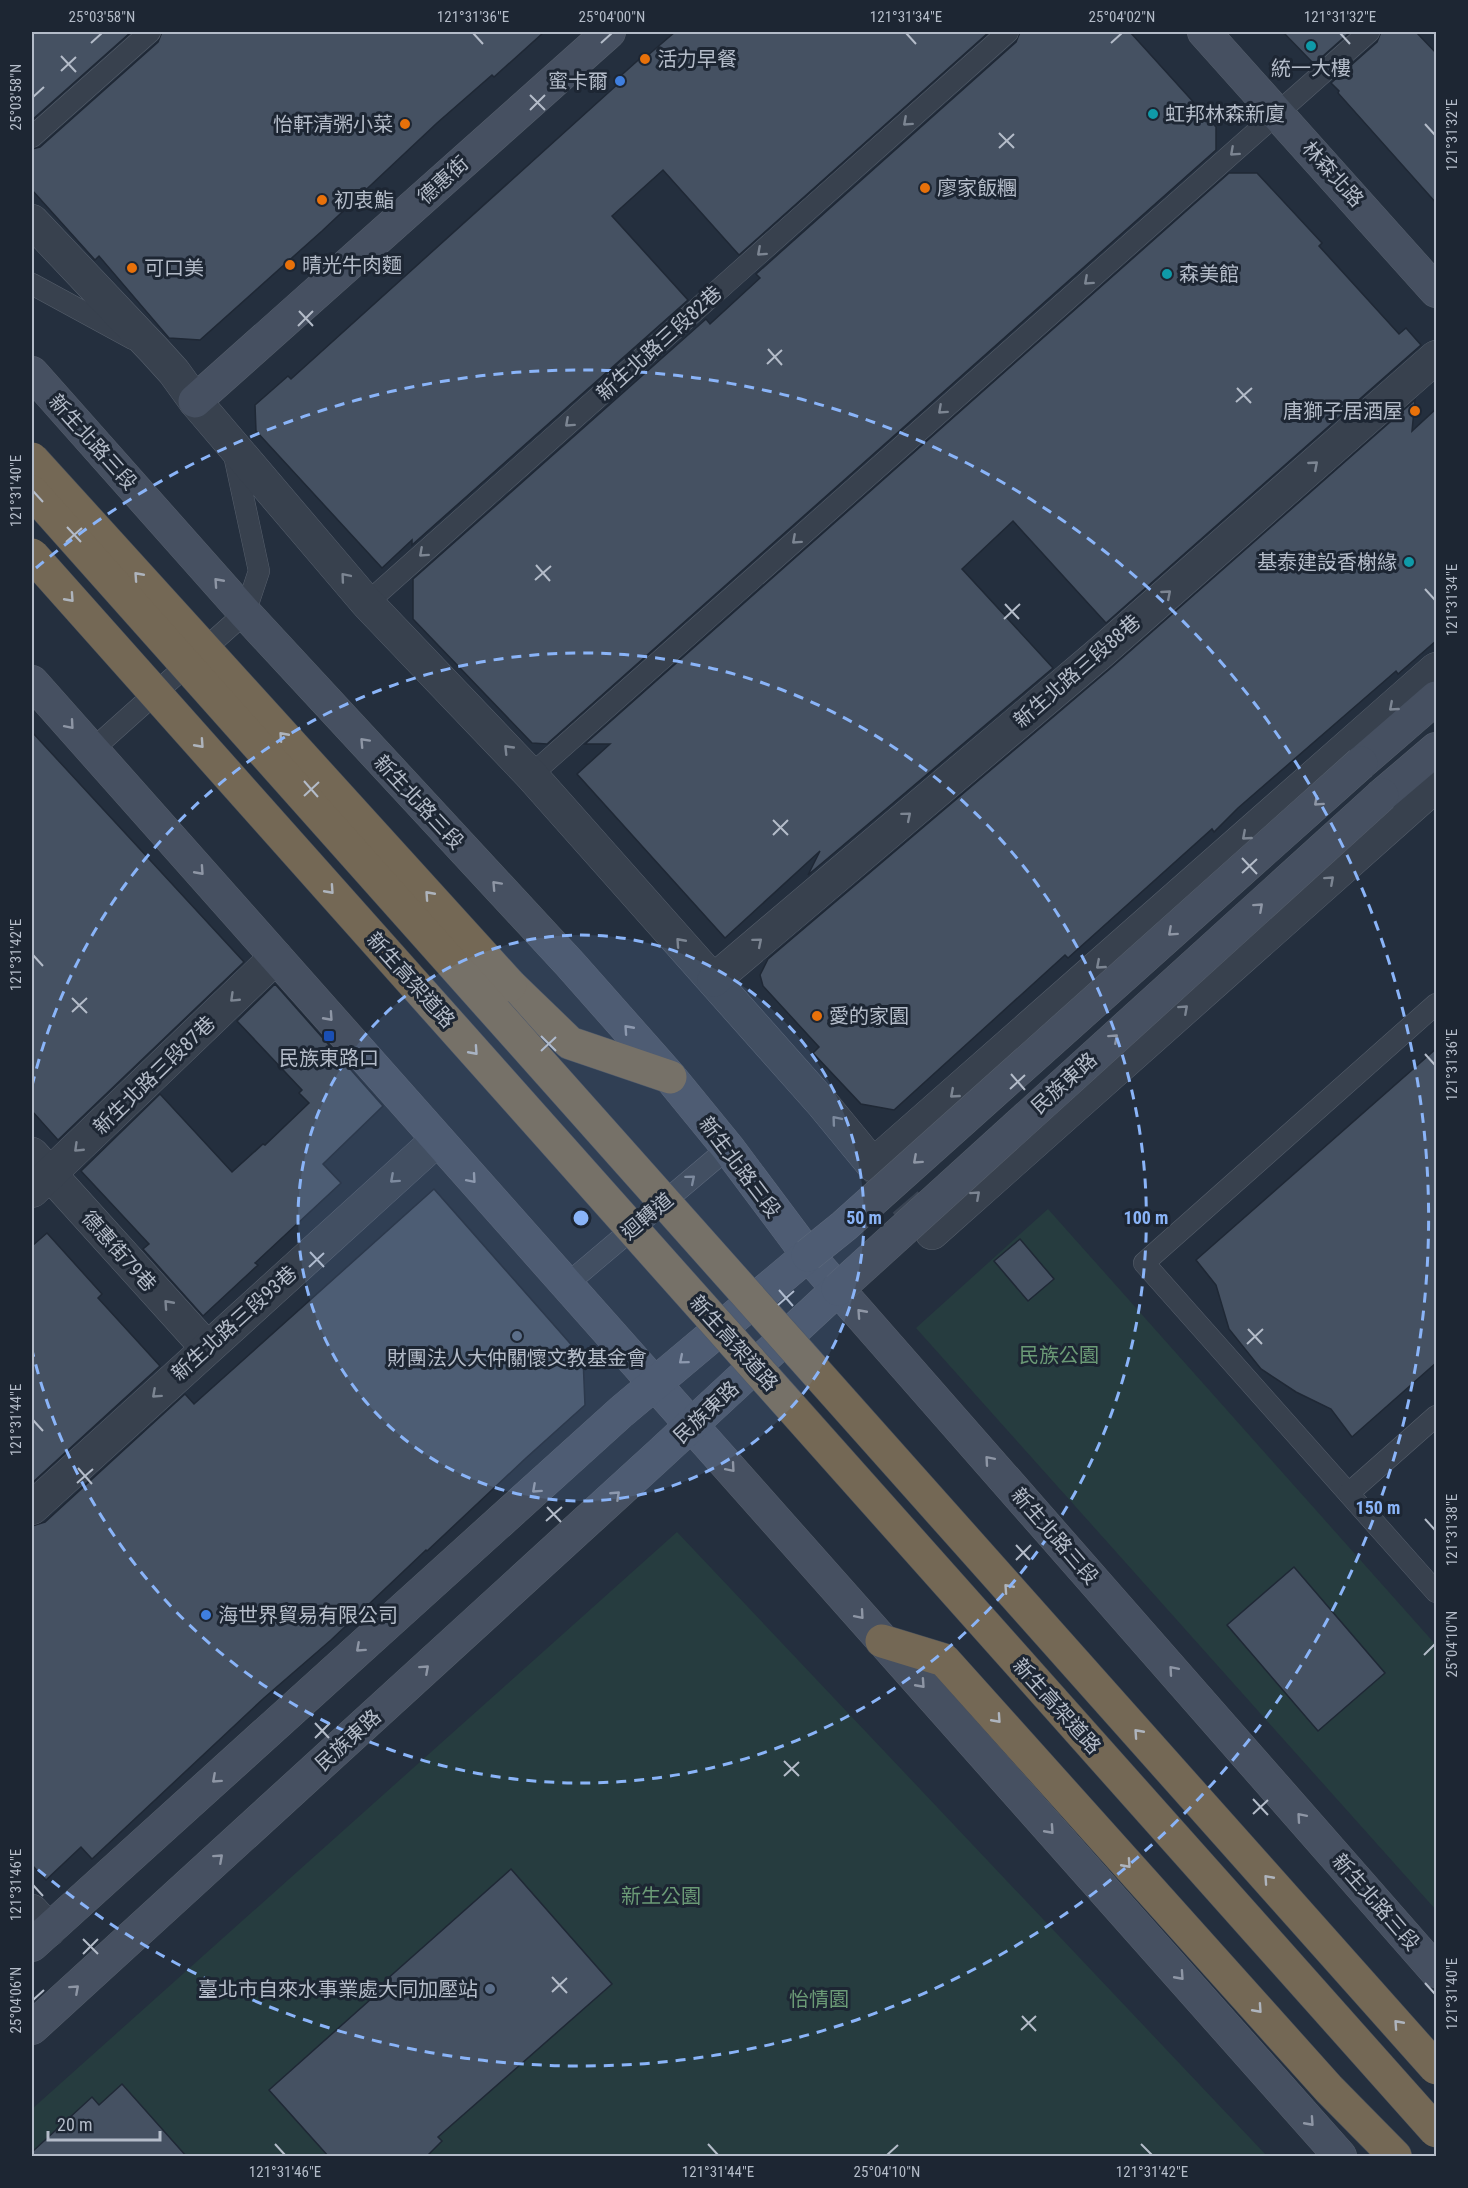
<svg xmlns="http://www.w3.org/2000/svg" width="1468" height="2188" viewBox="0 0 1468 2188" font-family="'Roboto Condensed','Noto Sans TC',sans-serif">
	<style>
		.green { fill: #263c3f }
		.building { fill: #455162; stroke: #1f2835; stroke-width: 1.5 }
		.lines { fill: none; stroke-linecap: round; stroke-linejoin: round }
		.street-tunnel { stroke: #3a4453; stroke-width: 33; stroke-dasharray: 33 16; stroke-linecap: butt }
		.lane-casing { stroke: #565f6c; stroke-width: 22 }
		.street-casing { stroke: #565f6c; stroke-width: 34 }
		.secondary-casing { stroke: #565f6c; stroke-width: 34 }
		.highway-casing { stroke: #434c59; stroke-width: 34 }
		.lane { stroke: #38414e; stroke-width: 21 }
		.street { stroke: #38414e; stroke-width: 33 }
		.secondary { stroke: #465061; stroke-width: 33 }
		.highway { stroke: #746855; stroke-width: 33 }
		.secondary-bridge-casing { stroke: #565f6c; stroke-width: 34; stroke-linecap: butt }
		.highway-bridge-casing { stroke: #434c59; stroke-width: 34; stroke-linecap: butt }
		.secondary-bridge { stroke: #465061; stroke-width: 33 }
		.highway-bridge { stroke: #746855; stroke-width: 33 }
		.oneway { stroke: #7c8592 }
		.oneway2 { stroke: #aeb4bd }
		.oneway3 { stroke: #8e96a5 }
		.ticks { fill: none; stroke: #b4bcc9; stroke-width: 2 }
		.ring { fill: none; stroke: #8ab4f8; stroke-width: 3; stroke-dasharray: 10 8 }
		.culture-dot { fill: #0f9aa8; stroke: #1d2633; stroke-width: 2 }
		.food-dot { fill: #e8710a; stroke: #1d2633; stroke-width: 2 }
		.shop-dot { fill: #3f7fe0; stroke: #1d2633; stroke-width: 2 }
		.transit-dot { fill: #1a4fb4; stroke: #1d2633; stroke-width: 2 }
		.service-dot { fill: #5c6f8a; stroke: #1d2633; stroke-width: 2 }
		.labels { text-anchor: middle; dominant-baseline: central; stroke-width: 6; stroke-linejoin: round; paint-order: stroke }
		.poi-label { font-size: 20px; fill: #b4bcc9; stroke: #1d2633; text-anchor: start }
		.street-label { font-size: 20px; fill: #b4bcc9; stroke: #1d2633 }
		.park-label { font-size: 20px; fill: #6b9a76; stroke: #1d2633 }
		.centre { fill: #8ab4f8; stroke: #1d2633; stroke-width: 3 }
		.ring-label { font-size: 18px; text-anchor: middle; font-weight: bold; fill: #8ab4f8; stroke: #1d2633; stroke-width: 6; stroke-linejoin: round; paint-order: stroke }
		.neatline { fill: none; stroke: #b4bcc9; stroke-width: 2 }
		.ticks-label { font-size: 15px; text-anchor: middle; fill: #b4bcc9 }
	</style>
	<rect width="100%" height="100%" fill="#242f3e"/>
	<g class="green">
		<path d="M 1048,1209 L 1436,1645 L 1436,1910 L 916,1328 Z"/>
		<path d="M 677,1532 L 1267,2156 L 32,2156 L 32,2109 Z"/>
	</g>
	<g class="building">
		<path d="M 32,32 L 131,32 L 32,120 Z"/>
		<path d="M 162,32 L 544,32 L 494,77 L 492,75 L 437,123 L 322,231 L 200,340 L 169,338 L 99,256 L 95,260 L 32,190 L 32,149 L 40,147 L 158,42 Z"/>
		<path d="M 675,32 L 989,32 L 739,255 L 663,170 L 612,216 L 688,300 L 412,545 L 412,540 L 382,568 L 256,431 L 255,405 L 288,376 L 291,379 L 619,83 L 616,80 L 645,54 L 647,56 Z"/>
		<path d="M 1020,32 L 1130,32 L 1216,127 L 1216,150 L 547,744 L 532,743 L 413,619 L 413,579 L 706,319 L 710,324 L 760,278 L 756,274 L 1016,42 Z"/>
		<path d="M 1283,32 L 1350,32 L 1314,64 Z"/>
		<path d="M 1381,32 L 1416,32 L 1437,54 L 1437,204 L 1338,93 L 1339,91 L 1331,83 L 1377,42 Z"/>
		<path d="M 1229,173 L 1257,173 L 1322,243 L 1319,246 L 1399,334 L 1406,328 L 1421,345 L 1106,623 L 1013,521 L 962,569 L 1053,668 L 808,875 L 820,851 L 725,938 L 577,774 L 610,744 L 585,744 Z"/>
		<path d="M 1415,400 L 1412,431 L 1437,408 L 1437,640 L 1398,674 L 1396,671 L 1238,808 L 1214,832 L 1212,829 L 1068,958 L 1065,955 L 894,1110 L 861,1104 L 813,1053 L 819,1047 L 763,986 L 760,975 L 768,959 L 1112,667 Z"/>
		<path d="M 32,732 L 244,962 L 58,1140 L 32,1111 Z"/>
		<path d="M 275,984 L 383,1106 L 323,1164 L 341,1183 L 255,1263 L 258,1265 L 203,1316 L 143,1249 L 149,1244 L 81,1171 L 160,1094 L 232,1172 L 263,1144 L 265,1145 L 309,1103 L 299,1093 L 302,1090 L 237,1021 Z"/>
		<path d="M 1437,1048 L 1437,1362 L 1352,1437 L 1331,1409 L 1296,1392 L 1261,1369 L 1229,1329 L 1216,1285 L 1196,1260 Z"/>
		<path d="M 434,1189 L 583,1358 L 585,1405 L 526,1458 L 427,1551 L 426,1550 L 331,1640 L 264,1698 L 92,1859 L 81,1847 L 46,1880 L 32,1865 L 32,1526 L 45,1522 L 185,1394 L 194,1404 Z"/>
		<path d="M 47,1233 L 102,1294 L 98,1298 L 160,1366 L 32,1483 L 32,1246 Z"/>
		<path d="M 1020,1239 L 1054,1279 L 1028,1301 L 994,1261 Z"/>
		<path d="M 1294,1567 L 1385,1673 L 1318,1731 L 1227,1625 Z"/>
		<path d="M 511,1869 L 612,1984 L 438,2137 L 442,2141 L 426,2157 L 329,2157 L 269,2090 L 371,1999 L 368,1996 Z"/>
		<path d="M 122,2084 L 187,2157 L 32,2157 L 32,2152 L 92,2097 L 99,2105 Z"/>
	</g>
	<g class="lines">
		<path class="street-tunnel" d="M 873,1165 L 932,1233"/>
		<defs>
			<g id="lane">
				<path d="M 32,137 L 150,32"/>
				<path d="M 32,284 L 133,339"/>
				<path d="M 367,603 L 1008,32"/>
				<path d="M 92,750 L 245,613 L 259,571 L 233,450"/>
				<path d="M 531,775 L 1369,32"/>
				<path d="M 1436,1004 L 1144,1263 L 1436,1592"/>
				<path d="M 566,1285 L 728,1148"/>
				<path d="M 1349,1493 L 1436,1416"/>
			</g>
			<g id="street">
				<path d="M 32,221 L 155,351 L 174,372 L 195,401 L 367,603 L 531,775 L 822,1103 L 873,1165 L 1436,669"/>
				<path d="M 714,980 L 1100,653 L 1436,357"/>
				<path d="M 32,1154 L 207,1348"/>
				<path d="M 32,1191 L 276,957"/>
				<path d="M 932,1233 L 1436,785"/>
				<path d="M 32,1508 L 437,1140"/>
				<path d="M 32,1911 L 49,1930"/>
			</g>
			<g id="secondary">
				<path d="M 1204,32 L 1436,291"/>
				<path d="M 32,373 L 245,613 L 570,964 L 670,1077 L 728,1148 L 808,1255 L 1436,1971"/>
				<path d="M 195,401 L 609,32"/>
				<path d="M 32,682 L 1340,2156"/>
				<path d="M 1361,763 L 1436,698"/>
				<path d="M 1382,795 L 1436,749"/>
				<path d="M 32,1945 L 621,1412 L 808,1255"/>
				<path d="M 32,2028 L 659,1455 L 838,1289"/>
			</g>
			<g id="highway">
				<path d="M 510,985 L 570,1043 L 670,1077"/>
				<path d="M 882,1641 L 944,1660 L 1329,2089 L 1395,2156"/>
			</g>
		</defs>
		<use href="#lane" class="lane-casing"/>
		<use href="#street" class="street-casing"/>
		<use href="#secondary" class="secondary-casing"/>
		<use href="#highway" class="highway-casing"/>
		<use href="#lane" class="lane"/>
		<use href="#street" class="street"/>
		<use href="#secondary" class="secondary"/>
		<use href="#highway" class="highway"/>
		<defs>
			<g id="secondary-bridge">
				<path d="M 808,1255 L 844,1226 L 1361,763"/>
				<path d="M 838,1289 L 1382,795"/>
			</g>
			<g id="highway-bridge">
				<path d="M 32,459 L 510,985"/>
				<path d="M 32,492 L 1436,2068"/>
				<path d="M 32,555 L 1436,2131"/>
			</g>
		</defs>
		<use href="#secondary-bridge" class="secondary-bridge-casing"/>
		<use href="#highway-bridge" class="highway-bridge-casing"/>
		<use href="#secondary-bridge" class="secondary-bridge"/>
		<use href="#highway-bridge" class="highway-bridge"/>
	</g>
	<defs><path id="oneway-chevron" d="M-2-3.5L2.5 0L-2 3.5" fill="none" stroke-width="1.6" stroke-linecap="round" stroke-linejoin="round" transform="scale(1.5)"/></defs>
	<g class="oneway">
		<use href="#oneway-chevron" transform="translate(907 122) rotate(138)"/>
		<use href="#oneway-chevron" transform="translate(1234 152) rotate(138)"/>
		<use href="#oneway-chevron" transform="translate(761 252) rotate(138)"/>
		<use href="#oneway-chevron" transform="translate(1088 281) rotate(138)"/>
		<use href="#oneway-chevron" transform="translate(942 410) rotate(138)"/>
		<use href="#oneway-chevron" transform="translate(569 423) rotate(138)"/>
		<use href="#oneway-chevron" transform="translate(1314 465) rotate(-41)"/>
		<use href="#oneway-chevron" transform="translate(796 540) rotate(138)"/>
		<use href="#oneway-chevron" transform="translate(423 553) rotate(138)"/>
		<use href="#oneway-chevron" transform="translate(345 577) rotate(-130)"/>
		<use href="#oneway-chevron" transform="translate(1167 594) rotate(-41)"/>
		<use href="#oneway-chevron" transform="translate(1393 707) rotate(139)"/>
		<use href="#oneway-chevron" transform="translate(508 749) rotate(-134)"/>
		<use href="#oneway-chevron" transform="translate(907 816) rotate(-40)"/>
		<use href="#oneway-chevron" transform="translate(1246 836) rotate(139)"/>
		<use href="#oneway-chevron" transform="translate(1330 880) rotate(-42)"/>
		<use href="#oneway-chevron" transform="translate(680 942) rotate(-132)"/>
		<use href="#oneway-chevron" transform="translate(758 942) rotate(-40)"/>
		<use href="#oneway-chevron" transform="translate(1100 965) rotate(139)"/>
		<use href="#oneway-chevron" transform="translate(234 998) rotate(136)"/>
		<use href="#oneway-chevron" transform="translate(1184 1009) rotate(-42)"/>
		<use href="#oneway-chevron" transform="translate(954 1094) rotate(139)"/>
		<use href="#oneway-chevron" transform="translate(836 1120) rotate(-130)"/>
		<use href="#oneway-chevron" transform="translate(78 1148) rotate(136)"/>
		<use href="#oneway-chevron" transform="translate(394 1179) rotate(138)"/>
		<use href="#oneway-chevron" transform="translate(691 1179) rotate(-40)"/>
		<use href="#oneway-chevron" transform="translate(976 1195) rotate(-42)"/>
		<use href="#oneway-chevron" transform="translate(168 1304) rotate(-132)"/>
		<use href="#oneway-chevron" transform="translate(156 1394) rotate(138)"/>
	</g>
	<g class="oneway2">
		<use href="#oneway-chevron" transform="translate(138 576) rotate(-132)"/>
		<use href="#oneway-chevron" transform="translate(70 598) rotate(48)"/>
		<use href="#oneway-chevron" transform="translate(283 736) rotate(-132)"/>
		<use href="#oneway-chevron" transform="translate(200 744) rotate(48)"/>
		<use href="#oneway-chevron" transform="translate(330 890) rotate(48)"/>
		<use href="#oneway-chevron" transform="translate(429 895) rotate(-132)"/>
		<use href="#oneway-chevron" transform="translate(474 1051) rotate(48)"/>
		<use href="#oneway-chevron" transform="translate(1008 1588) rotate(-132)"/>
		<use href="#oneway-chevron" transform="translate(997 1719) rotate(48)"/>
		<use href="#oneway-chevron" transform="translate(1138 1733) rotate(-132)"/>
		<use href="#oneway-chevron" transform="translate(1127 1864) rotate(48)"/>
		<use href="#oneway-chevron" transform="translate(1268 1879) rotate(-132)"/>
		<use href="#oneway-chevron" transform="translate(1258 2009) rotate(48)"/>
		<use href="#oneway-chevron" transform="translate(1398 2024) rotate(-132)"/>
	</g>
	<g class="oneway3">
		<use href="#oneway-chevron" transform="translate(218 582) rotate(-132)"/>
		<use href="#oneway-chevron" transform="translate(70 725) rotate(49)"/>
		<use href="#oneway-chevron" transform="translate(364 742) rotate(-133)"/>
		<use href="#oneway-chevron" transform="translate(1318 802) rotate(138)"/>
		<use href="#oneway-chevron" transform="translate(200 871) rotate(48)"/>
		<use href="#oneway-chevron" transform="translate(496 885) rotate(-133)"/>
		<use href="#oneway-chevron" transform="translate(1259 907) rotate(-42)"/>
		<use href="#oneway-chevron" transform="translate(1172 932) rotate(138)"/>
		<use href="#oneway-chevron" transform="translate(329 1017) rotate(48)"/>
		<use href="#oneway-chevron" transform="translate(628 1029) rotate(-132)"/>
		<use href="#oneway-chevron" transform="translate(1114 1038) rotate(-42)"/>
		<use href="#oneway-chevron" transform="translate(917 1160) rotate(138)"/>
		<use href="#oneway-chevron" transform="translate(472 1179) rotate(49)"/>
		<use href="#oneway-chevron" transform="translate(861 1313) rotate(-132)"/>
		<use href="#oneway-chevron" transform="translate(683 1360) rotate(140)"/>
		<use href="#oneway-chevron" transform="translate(989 1460) rotate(-131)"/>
		<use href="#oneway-chevron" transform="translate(731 1468) rotate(49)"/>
		<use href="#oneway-chevron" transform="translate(536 1489) rotate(138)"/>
		<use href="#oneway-chevron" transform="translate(616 1495) rotate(-43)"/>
		<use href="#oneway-chevron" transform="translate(860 1615) rotate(49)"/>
		<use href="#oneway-chevron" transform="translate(360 1648) rotate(138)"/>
		<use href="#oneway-chevron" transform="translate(425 1669) rotate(-42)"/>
		<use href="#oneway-chevron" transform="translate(1173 1670) rotate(-131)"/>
		<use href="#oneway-chevron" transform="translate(921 1684) rotate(48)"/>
		<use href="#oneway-chevron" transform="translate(216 1779) rotate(138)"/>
		<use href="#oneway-chevron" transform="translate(1301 1817) rotate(-131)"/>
		<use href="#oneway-chevron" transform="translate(1050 1830) rotate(48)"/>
		<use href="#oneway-chevron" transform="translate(219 1858) rotate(-42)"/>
		<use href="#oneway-chevron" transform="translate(1180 1976) rotate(48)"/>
		<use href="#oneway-chevron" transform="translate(75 1989) rotate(-42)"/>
		<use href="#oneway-chevron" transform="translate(1310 2122) rotate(48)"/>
	</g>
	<path class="ticks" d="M 473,33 L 483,44M 906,33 L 916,44M 1340,33 L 1350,44M 91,43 L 102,33M 601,43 L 612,33M 1111,43 L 1122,33M 61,56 L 76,72M 61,71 L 76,57M 530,95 L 545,110M 33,97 L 44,87M 530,110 L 545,95M 1425,124 L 1435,135M 999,133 L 1014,148M 999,148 L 1014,134M 299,311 L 313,326M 298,326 L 313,311M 768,349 L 782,365M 767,364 L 782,350M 1237,388 L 1251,403M 1236,402 L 1252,388M 33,491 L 43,502M 67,527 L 81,542M 66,542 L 82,528M 536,565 L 550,581M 535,580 L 551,566M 1425,589 L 1435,600M 1005,604 L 1019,619M 1004,619 L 1020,604M 304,781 L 318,797M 304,796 L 319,782M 773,820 L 788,835M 773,835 L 788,820M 1242,858 L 1257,874M 1242,873 L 1257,859M 33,955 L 43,966M 72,998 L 87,1013M 72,1012 L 87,998M 541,1036 L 556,1051M 541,1051 L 556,1037M 1425,1054 L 1435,1065M 1011,1074 L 1025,1090M 1010,1089 L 1025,1075M 310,1252 L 324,1267M 309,1267 L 324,1253M 779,1290 L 793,1306M 778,1305 L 794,1291M 1248,1329 L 1262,1344M 1247,1344 L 1263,1329M 33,1420 L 43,1431M 78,1468 L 92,1484M 77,1483 L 93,1469M 547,1507 L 561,1522M 1425,1519 L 1435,1530M 546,1521 L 562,1507M 1016,1545 L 1030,1560M 1016,1560 L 1031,1545M 1424,1655 L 1435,1644M 315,1723 L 329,1738M 315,1738 L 330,1723M 784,1761 L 799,1776M 784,1776 L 799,1762M 1253,1799 L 1268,1815M 1253,1814 L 1268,1800M 33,1885 L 43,1896M 83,1939 L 98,1954M 83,1954 L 98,1939M 552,1977 L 567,1993M 1425,1983 L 1435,1994M 552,1992 L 567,1978M 33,2000 L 44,1990M 1022,2016 L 1036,2031M 1021,2030 L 1036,2016M 275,2144 L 285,2155M 708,2144 L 718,2155M 1141,2144 L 1152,2155M 887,2155 L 898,2145"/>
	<circle cx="581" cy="1218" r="283" fill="#8ab4f8" fill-opacity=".12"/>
	<g class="ring">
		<circle cx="581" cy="1218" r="283"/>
		<path d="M32 1086A565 565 0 1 1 32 1350"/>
		<path d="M36 568A848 848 0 1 1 36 1868"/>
	</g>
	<g class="culture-dot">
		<circle cx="1311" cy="46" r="6"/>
		<circle cx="1153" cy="114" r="6"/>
		<circle cx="1167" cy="274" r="6"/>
		<circle cx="1409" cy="562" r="6"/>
	</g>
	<g class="food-dot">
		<circle cx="645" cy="59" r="6"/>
		<circle cx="405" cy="124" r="6"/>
		<circle cx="925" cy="188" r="6"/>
		<circle cx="322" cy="200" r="6"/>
		<circle cx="290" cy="265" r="6"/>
		<circle cx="132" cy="268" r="6"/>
		<circle cx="1415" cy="411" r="6"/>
		<circle cx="817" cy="1016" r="6"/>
	</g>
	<g class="shop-dot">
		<circle cx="620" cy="81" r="6"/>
		<circle cx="206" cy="1615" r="6"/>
	</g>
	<rect class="transit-dot" x="323" y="1030" width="12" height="12" rx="3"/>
	<g class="service-dot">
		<circle cx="517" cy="1336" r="6"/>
		<circle cx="490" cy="1989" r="6"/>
	</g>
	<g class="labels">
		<g class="poi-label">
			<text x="657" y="59">活力早餐</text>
			<text x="1311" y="68" text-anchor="middle">統一大樓</text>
			<text x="608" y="81" text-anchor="end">蜜卡爾</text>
			<text x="1165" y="114">虹邦林森新廈</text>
			<text x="393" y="124" text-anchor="end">怡軒清粥小菜</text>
			<text x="937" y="188">廖家飯糰</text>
			<text x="334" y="200">初衷鮨</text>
			<text x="302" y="265">晴光牛肉麵</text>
			<text x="144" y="268">可口美</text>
			<text x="1179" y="274">森美館</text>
			<text x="1403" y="411" text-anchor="end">唐獅子居酒屋</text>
			<text x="1397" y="562" text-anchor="end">基泰建設香榭緣</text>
			<text x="829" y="1016">愛的家園</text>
			<text x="329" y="1058" text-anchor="middle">民族東路口</text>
			<text x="517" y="1358" text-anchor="middle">財團法人大仲關懷文教基金會</text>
			<text x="218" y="1615">海世界貿易有限公司</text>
			<text x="478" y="1989" text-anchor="end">臺北市自來水事業處大同加壓站</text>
		</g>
		<g class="street-label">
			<text transform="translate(1333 174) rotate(48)">林森北路</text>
			<text transform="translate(443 180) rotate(-42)">德惠街</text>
			<text transform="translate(659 343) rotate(-42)">新生北路三段82巷</text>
			<text transform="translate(93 442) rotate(48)">新生北路三段</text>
			<text transform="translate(1077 671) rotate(-41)">新生北路三段88巷</text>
			<text transform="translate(419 802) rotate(47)">新生北路三段</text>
			<text transform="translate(411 980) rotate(48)">新生高架道路</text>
			<text transform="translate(154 1075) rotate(-44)">新生北路三段87巷</text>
			<text transform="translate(1064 1083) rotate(-42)">民族東路</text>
			<text transform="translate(740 1167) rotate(53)">新生北路三段</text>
			<text transform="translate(647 1216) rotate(-40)">迴轉道</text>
			<text transform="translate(119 1251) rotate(48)">德惠街79巷</text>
			<text transform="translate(234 1323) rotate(-42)">新生北路三段93巷</text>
			<text transform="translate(734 1343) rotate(48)">新生高架道路</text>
			<text transform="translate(706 1412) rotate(-43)">民族東路</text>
			<text transform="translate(1055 1536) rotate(49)">新生北路三段</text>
			<text transform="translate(1057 1706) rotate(48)">新生高架道路</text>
			<text transform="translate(348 1740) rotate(-42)">民族東路</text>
			<text transform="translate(1376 1902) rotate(49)">新生北路三段</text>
		</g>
		<g class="park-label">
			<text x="1059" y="1355">民族公園</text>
			<text x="661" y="1896">新生公園</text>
			<text x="819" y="1999">怡情園</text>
		</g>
	</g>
	<circle cx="581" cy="1218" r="9" class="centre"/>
	<g class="ring-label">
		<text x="864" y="1224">50 m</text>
		<text x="1146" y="1224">100 m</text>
		<text x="1378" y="1514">150 m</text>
	</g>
	<rect width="1468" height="2188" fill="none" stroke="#1d2633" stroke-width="66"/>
	<path d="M48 2131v9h112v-9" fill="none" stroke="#b4bcc9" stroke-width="3"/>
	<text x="57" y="2131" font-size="18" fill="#b4bcc9" stroke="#1d2633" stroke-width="4.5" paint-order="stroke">20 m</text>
	<rect x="33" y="33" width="1402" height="2122" class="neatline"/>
	<g class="ticks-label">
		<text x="102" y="22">25°03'58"N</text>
		<text x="473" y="22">121°31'36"E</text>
		<text x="612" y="22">25°04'00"N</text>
		<text x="906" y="22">121°31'34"E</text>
		<text x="1122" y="22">25°04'02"N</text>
		<text x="1340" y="22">121°31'32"E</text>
		<text transform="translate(16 97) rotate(-90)" y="5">25°03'58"N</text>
		<text transform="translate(1452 135) rotate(-90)" y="5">121°31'32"E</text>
		<text transform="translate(16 491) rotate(-90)" y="5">121°31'40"E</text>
		<text transform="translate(1452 600) rotate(-90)" y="5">121°31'34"E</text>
		<text transform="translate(16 955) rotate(-90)" y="5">121°31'42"E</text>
		<text transform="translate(1452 1065) rotate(-90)" y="5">121°31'36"E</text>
		<text transform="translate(16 1420) rotate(-90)" y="5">121°31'44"E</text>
		<text transform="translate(1452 1530) rotate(-90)" y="5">121°31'38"E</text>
		<text transform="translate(1452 1644) rotate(-90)" y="5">25°04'10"N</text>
		<text transform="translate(16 1885) rotate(-90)" y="5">121°31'46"E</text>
		<text transform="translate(1452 1994) rotate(-90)" y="5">121°31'40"E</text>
		<text transform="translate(16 2000) rotate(-90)" y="5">25°04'06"N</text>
		<text x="285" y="2177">121°31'46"E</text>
		<text x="718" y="2177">121°31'44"E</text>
		<text x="887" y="2177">25°04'10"N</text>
		<text x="1152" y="2177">121°31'42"E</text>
	</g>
</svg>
